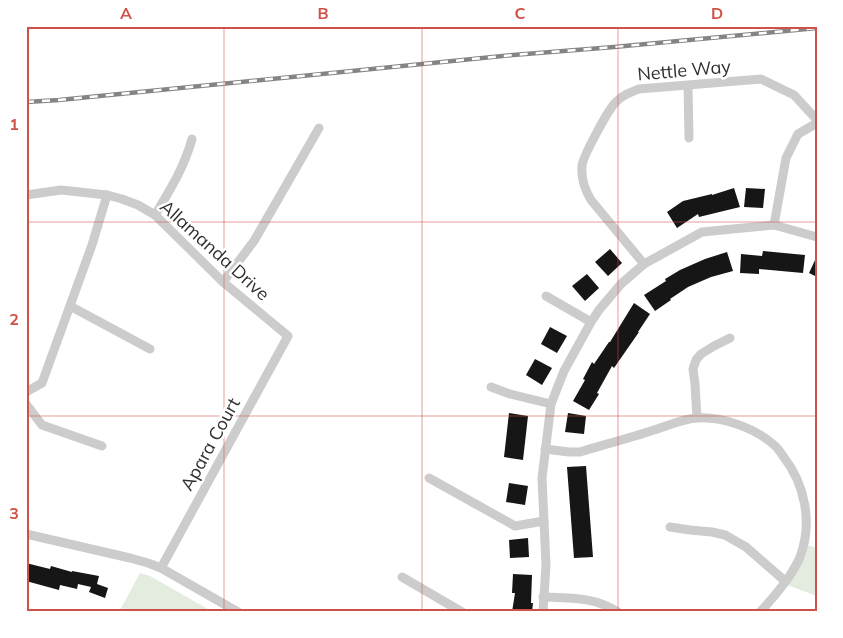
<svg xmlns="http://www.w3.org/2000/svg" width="843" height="638" viewBox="0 0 843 638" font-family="Mulish,sans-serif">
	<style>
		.green { fill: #e4ebdf }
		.building { fill: #161616 }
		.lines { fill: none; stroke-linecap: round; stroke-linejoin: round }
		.minor { stroke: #ccc; stroke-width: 9 }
		.rail-casing { stroke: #848484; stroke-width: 4.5 }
		.rail { stroke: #fff; stroke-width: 2.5; stroke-dasharray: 8; stroke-linecap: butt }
		.grid { fill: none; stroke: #d05147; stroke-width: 1; stroke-opacity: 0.55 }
		.labels { text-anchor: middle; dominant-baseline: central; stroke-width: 5; stroke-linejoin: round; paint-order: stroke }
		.street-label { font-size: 18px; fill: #2f2f2f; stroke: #fff }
		.neatline { fill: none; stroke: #d05147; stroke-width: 2 }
		.grid-label { font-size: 16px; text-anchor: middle; font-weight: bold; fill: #d05147 }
	</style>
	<rect width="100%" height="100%" fill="#fff"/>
	<g class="green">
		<path d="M 804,544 L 817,548 L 817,596 L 782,583 Z"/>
		<path d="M 140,573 L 150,576 L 213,612 L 119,612 Z"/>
	</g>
	<g class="building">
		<path d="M 734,188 L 740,207 L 699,217 L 698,214 L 677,228 L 667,212 L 683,201 L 712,194 L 712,195 Z"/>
		<path d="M 746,188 L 765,189 L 763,208 L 744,207 Z"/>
		<path d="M 610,249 L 622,263 L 608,276 L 595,262 Z"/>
		<path d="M 763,251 L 805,255 L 803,273 L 759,269 L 759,274 L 740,273 L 741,254 L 762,256 Z"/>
		<path d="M 727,252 L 733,271 L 711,277 L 688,287 L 670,299 L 671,300 L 655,311 L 644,295 L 666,281 L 665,279 L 680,270 L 705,259 Z"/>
		<path d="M 817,256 L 817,277 L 809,273 Z"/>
		<path d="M 587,274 L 599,288 L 585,301 L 572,286 Z"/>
		<path d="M 634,303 L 650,314 L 638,332 L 639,332 L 614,368 L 612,366 L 597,393 L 599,394 L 589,410 L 573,401 L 585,380 L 583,379 L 592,362 L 594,364 L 609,342 L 610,342 Z"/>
		<path d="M 550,327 L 567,336 L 557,353 L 541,344 Z"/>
		<path d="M 535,359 L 552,368 L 542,385 L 526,375 Z"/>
		<path d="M 509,413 L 528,416 L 523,460 L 504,457 Z"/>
		<path d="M 568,413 L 586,416 L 584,434 L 565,432 Z"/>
		<path d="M 586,466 L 593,557 L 574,558 L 567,467 Z"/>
		<path d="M 509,483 L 528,486 L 525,505 L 506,502 Z"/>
		<path d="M 528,538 L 529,557 L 510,558 L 509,540 Z"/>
		<path d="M 26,563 L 50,569 L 51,566 L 72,572 L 72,571 L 99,576 L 97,584 L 108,588 L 105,598 L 89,592 L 91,587 L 78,584 L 77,589 L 60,585 L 59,590 L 26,581 Z"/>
		<path d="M 513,574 L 532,575 L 531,603 L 533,603 L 532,612 L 512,612 L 515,593 L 512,593 Z"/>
	</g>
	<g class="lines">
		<g class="minor">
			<path d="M 688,86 L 689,138"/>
			<path d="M 26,195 L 61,190 L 107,195 L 122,199 L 138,205 L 155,215 L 223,282 L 288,336 L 161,568"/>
			<path d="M 155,215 C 170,190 184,168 192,139"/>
			<path d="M 774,225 L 786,158 L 798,134 L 817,123"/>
			<path d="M 644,264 L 591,200 C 585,190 581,178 582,166 C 582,158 609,108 616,102 C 622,95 631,92 639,89 L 761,79 L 794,95 L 817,120"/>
			<path d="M 223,282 L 254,241 L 319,128"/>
			<path d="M 546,296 L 591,322"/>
			<path d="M 70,306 L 150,349"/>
			<path d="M 491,387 L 510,394 L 551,404"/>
			<path d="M 26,392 L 42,383 L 92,245 L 107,195"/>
			<path d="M 26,404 L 42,425 L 102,446"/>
			<path d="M 697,418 L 695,384 L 693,369 L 696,360 L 701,354 L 714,346 L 730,338"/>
			<path d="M 545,449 L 569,452 L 580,452 C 606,444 634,437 660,428 C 672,424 684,419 696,418 C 722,416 755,428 774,445 C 778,448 780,452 783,456 C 805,484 813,523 800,557 C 792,576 774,597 760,612"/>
			<path d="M 429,478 L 515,526 L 544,521"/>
			<path d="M 670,527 L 690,530 L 712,532 L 725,535 L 746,547 L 785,581"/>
			<path d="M 26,534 L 130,558 L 148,563 L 161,568 L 238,612"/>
			<path d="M 402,577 L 462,612"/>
			<path d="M 543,597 C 571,598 595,597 618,612"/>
			<path d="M 543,612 L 546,565 L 542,478 L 551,404 L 564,371 L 591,322 L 599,310 L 621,284 L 644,264 L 702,232 L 774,225 L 817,237"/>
		</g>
		<defs>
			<path id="rail" d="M 26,102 L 59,100 L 513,55 L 614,47 L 817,28"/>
		</defs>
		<use href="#rail" class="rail-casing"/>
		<use href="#rail" class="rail"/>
	</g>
	<path class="grid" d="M 224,26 L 224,612M 422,26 L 422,612M 618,26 L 618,612M 26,222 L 817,222M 26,416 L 817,416"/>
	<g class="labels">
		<g class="street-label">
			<text transform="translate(684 70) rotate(-5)">Nettle Way</text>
			<text transform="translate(215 250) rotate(42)">Allamanda Drive</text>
			<text transform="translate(210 444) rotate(-61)">Apara Court</text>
		</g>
	</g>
	<rect width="843" height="638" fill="none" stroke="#ffffff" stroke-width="55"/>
	<rect x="28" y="28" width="788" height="582" class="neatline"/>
	<g class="grid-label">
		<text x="126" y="19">A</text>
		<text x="323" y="19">B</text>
		<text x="520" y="19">C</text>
		<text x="717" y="19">D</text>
		<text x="14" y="130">1</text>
		<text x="14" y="325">2</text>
		<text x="14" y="519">3</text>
	</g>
</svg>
